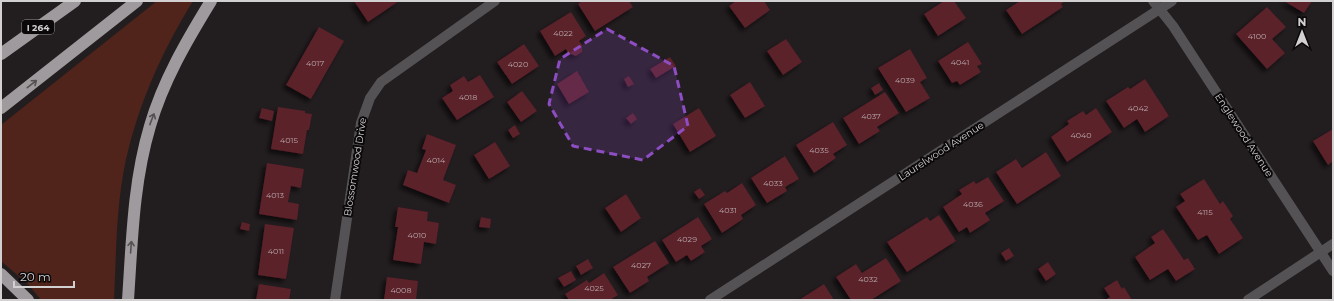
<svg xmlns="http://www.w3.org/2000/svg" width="1334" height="301" viewBox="0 0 1334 301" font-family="Montserrat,sans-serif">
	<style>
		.green { fill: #50241b }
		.building { fill: #5b202b; filter: url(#shadow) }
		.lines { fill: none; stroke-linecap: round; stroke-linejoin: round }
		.street { stroke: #545254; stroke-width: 10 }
		.highway { stroke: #9e9a9d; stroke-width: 12 }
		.oneway { stroke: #545153 }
		.marked { fill: #8d4dc3; fill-opacity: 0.2; stroke: #8d4dc3; stroke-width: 3; stroke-dasharray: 8 5; stroke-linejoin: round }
		.labels { text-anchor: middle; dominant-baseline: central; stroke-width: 4; stroke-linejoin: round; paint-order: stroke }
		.number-label { font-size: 8px; fill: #b5a4a8 }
		.shield { fill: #0a0809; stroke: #979496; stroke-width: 1 }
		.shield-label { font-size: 9px; font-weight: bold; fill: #d3d0d2 }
		.street-label { font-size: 10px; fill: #d3d0d2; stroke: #0a0809 }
	</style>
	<defs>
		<filter id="shadow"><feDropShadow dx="-3.5" dy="3.5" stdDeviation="2" flood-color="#0009"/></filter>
	</defs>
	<rect width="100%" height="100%" fill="#221d1f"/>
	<path class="green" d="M 157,1 L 193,1 C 160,54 134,114 123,175 C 116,216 116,259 114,300 L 41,300 L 28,284 L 1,261 L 1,125 Z"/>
	<g class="building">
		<path d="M 354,1 L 399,1 L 368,22 Z"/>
		<path d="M 582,1 L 629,1 L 633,7 L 595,31 L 578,4 Z"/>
		<path d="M 736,1 L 764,1 L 770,10 L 745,28 L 729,6 Z"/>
		<path d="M 944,1 L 954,1 L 966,18 L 938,36 L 924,14 Z"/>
		<path d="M 1020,1 L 1065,1 L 1061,4 L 1063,7 L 1022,34 L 1006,10 Z"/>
		<path d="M 1284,1 L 1312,1 L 1304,13 Z"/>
		<path d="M 1267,7 L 1286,27 L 1272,39 L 1285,53 L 1267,69 L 1236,34 Z"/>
		<path d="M 571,12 L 586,36 L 579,41 L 582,45 L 582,52 L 576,56 L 568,53 L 566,49 L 555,56 L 540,31 Z"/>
		<path d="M 319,27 L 344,41 L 311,99 L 286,85 Z"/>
		<path d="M 786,39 L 802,62 L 783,75 L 767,51 Z"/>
		<path d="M 968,42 L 982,64 L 977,66 L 981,72 L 960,85 L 957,81 L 952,83 L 938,61 Z"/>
		<path d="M 524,44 L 539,66 L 512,84 L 497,62 Z"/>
		<path d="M 910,49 L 927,78 L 920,82 L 930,98 L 906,112 L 878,68 Z"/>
		<path d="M 670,57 L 676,66 L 656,78 L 650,69 Z"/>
		<path d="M 577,71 L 589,92 L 569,104 L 557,84 Z"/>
		<path d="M 480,75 L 494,97 L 457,120 L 442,98 L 453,91 L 450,85 L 464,76 L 468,82 Z"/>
		<path d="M 629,76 L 634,84 L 628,87 L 624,79 Z"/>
		<path d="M 1145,79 L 1169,116 L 1145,132 L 1137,119 L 1124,128 L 1106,101 L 1128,87 L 1130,89 Z"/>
		<path d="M 750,82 L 765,106 L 745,118 L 730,95 Z"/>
		<path d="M 879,83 L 883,90 L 875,95 L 871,88 Z"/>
		<path d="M 522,91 L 537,111 L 521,122 L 507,102 Z"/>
		<path d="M 885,92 L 899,113 L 877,127 L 880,131 L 859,144 L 843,118 Z"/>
		<path d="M 278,107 L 305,111 L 305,113 L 312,114 L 309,130 L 307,130 L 303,154 L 271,149 Z"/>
		<path d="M 262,108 L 274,111 L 272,121 L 259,118 Z"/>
		<path d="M 699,108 L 716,136 L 690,152 L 673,124 Z"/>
		<path d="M 1096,108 L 1112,132 L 1067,162 L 1051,137 L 1069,124 L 1067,121 L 1083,111 L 1086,115 Z"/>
		<path d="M 633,113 L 637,119 L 631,124 L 626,118 Z"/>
		<path d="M 833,122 L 847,145 L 833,154 L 836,158 L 814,173 L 796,145 Z"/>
		<path d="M 515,125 L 520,134 L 513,138 L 508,130 Z"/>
		<path d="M 1333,129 L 1333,161 L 1328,165 L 1313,141 Z"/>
		<path d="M 427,134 L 456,145 L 443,180 L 456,185 L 449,203 L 403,185 L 408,170 L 417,173 L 426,150 L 422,149 Z"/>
		<path d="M 495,142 L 510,166 L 489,179 L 474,155 Z"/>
		<path d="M 1046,152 L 1061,176 L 1017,204 L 996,172 L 1016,159 L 1022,168 Z"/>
		<path d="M 785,156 L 799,179 L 785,187 L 787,191 L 767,203 L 751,178 Z"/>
		<path d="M 267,163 L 304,169 L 301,188 L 291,186 L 288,202 L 299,204 L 297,220 L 259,214 Z"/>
		<path d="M 988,177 L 1004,201 L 985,213 L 990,220 L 970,233 L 967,227 L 959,232 L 943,207 L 962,194 L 959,190 L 974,181 L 976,184 Z"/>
		<path d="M 1204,179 L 1220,204 L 1223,201 L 1233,216 L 1230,219 L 1243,238 L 1219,254 L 1207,235 L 1198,240 L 1176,207 L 1185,201 L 1180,194 Z"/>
		<path d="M 742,183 L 756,205 L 741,215 L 743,219 L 722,233 L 704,204 L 725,191 L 727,193 Z"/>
		<path d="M 700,188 L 705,195 L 699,199 L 694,192 Z"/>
		<path d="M 626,194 L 641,218 L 621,232 L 605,208 Z"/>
		<path d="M 398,207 L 428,212 L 427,221 L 439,223 L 436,244 L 424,242 L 421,264 L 393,260 L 398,227 L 395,227 Z"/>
		<path d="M 939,215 L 956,241 L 907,272 L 887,242 L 927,217 L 930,221 Z"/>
		<path d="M 481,217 L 491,219 L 490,228 L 479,227 Z"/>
		<path d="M 698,217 L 712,239 L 701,246 L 705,252 L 691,261 L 687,255 L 676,262 L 662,240 Z"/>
		<path d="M 242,222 L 250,224 L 249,231 L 240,229 Z"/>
		<path d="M 265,224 L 294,228 L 286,279 L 258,275 Z"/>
		<path d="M 1163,229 L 1184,260 L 1188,258 L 1195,269 L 1176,281 L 1168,269 L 1150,280 L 1135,257 L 1155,243 L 1151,237 Z"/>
		<path d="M 655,241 L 669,263 L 647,277 L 649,281 L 630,293 L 613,267 Z"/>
		<path d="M 1009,248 L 1014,256 L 1006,261 L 1001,253 Z"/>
		<path d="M 886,258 L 901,281 L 871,300 L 851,300 L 836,277 L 856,264 L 862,273 Z"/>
		<path d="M 588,259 L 593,268 L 581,275 L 576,266 Z"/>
		<path d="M 1048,262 L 1056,274 L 1046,281 L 1038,269 Z"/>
		<path d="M 571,271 L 576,280 L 564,287 L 558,278 Z"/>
		<path d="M 604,273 L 618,295 L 610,300 L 569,300 L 565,294 L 587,280 L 589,283 Z"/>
		<path d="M 387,277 L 418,281 L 416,300 L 384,300 Z"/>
		<path d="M 1117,280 L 1122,289 L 1124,287 L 1132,300 L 1105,300 L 1110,297 L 1104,288 Z"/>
		<path d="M 259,284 L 291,289 L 289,300 L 256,300 Z"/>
		<path d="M 824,284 L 834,300 L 799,300 Z"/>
	</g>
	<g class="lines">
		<g class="street">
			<path d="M 1153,1 L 1173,26 L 1333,271"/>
			<path d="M 335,300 L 361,123 L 370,98 L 381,82 L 495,1"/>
			<path d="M 710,300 L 1172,1"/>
			<path d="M 1248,300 L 1333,244"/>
		</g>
		<g class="highway">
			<path d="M 1,54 L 75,1"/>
			<path d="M 1,108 L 137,1"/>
			<path d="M 1,274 L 28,300"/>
			<path d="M 128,300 C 132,242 133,183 150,126 C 163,81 187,40 211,1"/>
		</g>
	</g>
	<defs><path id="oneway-shaft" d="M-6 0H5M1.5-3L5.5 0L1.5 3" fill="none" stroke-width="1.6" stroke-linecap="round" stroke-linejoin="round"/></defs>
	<g class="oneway">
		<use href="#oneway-shaft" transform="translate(32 84) rotate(-38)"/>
		<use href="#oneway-shaft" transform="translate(152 119) rotate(-69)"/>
		<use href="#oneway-shaft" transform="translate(131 247) rotate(-86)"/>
	</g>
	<path class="marked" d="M 607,29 L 674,66 L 688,126 L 643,160 L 573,146 L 549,104 L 560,59 Z"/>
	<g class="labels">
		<g class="number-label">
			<text x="563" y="33">4022</text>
			<text x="1257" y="36">4100</text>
			<text x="960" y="62">4041</text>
			<text x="315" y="63">4017</text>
			<text x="518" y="64">4020</text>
			<text x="905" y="80">4039</text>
			<text x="468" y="97">4018</text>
			<text x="1138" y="108">4042</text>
			<text x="871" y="116">4037</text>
			<text x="1081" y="135">4040</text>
			<text x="289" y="140">4015</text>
			<text x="819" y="150">4035</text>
			<text x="436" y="160">4014</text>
			<text x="773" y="183">4033</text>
			<text x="275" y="195">4013</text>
			<text x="973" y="204">4036</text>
			<text x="728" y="210">4031</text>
			<text x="1205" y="212">4115</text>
			<text x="417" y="235">4010</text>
			<text x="687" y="239">4029</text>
			<text x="276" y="251">4011</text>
			<text x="641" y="265">4027</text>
			<text x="868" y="279">4032</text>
			<text x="594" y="288">4025</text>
			<text x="401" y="290">4008</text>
		</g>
		<rect class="shield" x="22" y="20" width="32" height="14" rx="3"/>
		<g class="shield-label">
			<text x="38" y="27">I 264</text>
		</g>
		<g class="street-label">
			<text transform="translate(1244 135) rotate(57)">Englewood Avenue</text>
			<text transform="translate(941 151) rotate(-33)">Laurelwood Avenue</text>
			<text transform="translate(355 167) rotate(-81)">Blossomwood Drive</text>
		</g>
	</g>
	<rect width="1334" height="301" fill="none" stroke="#d3d0d2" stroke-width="4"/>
	<g transform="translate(1302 32)" stroke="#0a0809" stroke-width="3" paint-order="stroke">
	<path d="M0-3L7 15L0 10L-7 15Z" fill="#d3d0d2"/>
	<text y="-6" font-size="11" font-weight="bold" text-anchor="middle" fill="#d3d0d2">N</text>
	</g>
	<path d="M14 281v6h60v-6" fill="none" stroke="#d3d0d2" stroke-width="2"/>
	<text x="20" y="281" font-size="12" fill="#d3d0d2" stroke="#0a0809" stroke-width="3" paint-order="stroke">20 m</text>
</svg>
